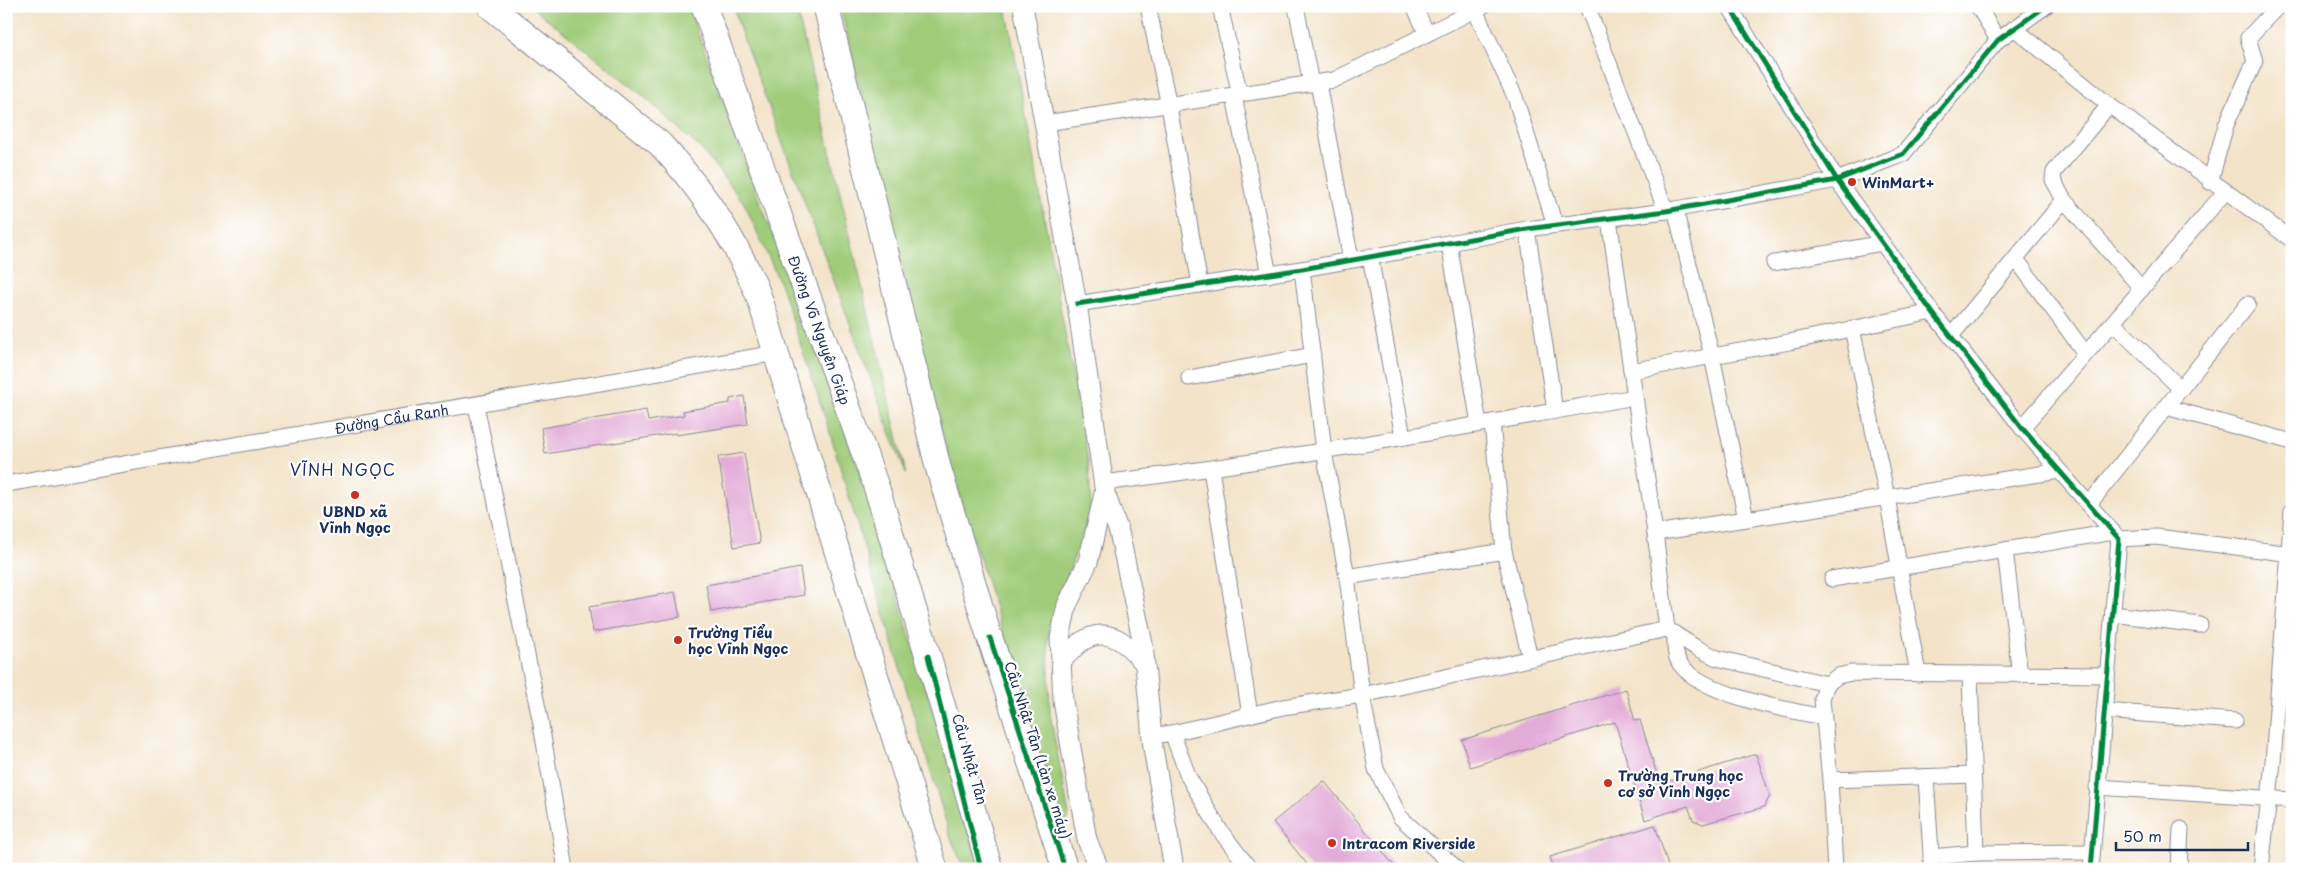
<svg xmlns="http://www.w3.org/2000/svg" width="2298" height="875" viewBox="0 0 2298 875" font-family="'Playpen Sans',sans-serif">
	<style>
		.green { fill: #a0cc79; stroke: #5e7e6c }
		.building { fill: #e4add9 }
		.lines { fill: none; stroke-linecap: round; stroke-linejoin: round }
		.minor-casing { stroke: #878994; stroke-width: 17 }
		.tertiary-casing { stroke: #878994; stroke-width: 21 }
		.trunk-casing { stroke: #878994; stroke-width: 27 }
		.minor { stroke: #fff; stroke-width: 15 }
		.tertiary { stroke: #fff; stroke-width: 19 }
		.trunk { stroke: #fff; stroke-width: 25 }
		.trunk-bridge-casing { stroke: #878994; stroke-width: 27; stroke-linecap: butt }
		.trunk-bridge { stroke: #fff; stroke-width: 25 }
		.cycleway-casing { stroke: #fff; stroke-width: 8 }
		.cycleway { stroke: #00873e; stroke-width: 5 }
		.poi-dot { fill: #c8321e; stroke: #fff; stroke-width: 2 }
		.labels { text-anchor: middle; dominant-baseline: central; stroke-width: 4.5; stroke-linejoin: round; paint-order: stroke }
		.poi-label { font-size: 14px; font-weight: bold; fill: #1b2f5e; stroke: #fff; text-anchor: start }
		.street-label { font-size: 14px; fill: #1b2f5e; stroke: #fff }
		.quarter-label { font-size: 16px; letter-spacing: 1px; fill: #1b2f5e; stroke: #fff }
	</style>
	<rect width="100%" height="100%" fill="#fff"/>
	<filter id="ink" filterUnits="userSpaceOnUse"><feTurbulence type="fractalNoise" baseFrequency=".02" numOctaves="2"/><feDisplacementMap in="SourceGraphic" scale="10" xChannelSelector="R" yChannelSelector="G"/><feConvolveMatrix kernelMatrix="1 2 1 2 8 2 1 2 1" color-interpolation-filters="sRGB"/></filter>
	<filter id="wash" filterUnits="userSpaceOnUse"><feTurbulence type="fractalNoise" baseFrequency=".0096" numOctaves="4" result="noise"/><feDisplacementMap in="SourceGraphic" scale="20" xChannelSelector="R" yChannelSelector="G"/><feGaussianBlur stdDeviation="1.12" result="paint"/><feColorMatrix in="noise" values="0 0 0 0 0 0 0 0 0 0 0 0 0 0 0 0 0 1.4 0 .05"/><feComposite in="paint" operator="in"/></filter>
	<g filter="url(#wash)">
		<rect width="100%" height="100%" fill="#f3e3c9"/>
		<g class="green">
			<path d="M 531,6 L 688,6 L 758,197 L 790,278 L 863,482 L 981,869 L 965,869 L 951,839 L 827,423 L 780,283 L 744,203 L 702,150 L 641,94 Z"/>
			<path d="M 733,6 L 796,6 L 906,474 L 741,32 Z"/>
			<path d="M 840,6 L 1006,6 L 1089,466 L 1091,512 L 1063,587 L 1048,639 L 1050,714 L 1069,815 L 1067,823 L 1062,822 L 949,461 Z"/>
		</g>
		<g id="blocks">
			<g class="building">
				<path d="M 744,396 L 748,424 L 676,435 L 676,433 L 545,454 L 541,428 L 646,410 L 648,421 L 684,415 L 683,411 L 730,403 L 730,399 Z"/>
				<path d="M 744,453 L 760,543 L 734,547 L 718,457 Z"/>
				<path d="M 800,568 L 804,595 L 711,612 L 706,585 Z"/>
				<path d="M 675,592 L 680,617 L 593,632 L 589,607 Z"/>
				<path d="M 1626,689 L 1635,721 L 1640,720 L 1660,784 L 1756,754 L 1770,796 L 1764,807 L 1703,824 L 1693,820 L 1688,806 L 1645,820 L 1615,722 L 1470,767 L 1462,740 Z"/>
				<path d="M 1324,781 L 1397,869 L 1311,869 L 1273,822 Z"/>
				<path d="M 1655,825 L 1669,869 L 1625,869 L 1625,864 L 1610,869 L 1554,869 L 1550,857 Z"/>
			</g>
		</g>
	</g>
	<g filter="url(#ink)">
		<use href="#blocks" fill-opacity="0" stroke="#878994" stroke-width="1"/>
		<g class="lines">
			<defs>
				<g id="minor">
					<path d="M 1148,6 L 1169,106 L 1200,285"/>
					<path d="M 1220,6 L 1240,95"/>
					<path d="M 1296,6 L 1311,84"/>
					<path d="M 1414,6 L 1427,34"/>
					<path d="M 1587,6 L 1666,211"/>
					<path d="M 1729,6 L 1837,180 L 1932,312 L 2022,428 L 2119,539 L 2091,869"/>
					<path d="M 1978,6 L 1998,40"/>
					<path d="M 1475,10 L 1515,97 L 1555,225"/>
					<path d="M 2014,28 L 2109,105 L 2292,240"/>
					<path d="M 1318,83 L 1351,260"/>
					<path d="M 1234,96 L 1269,275"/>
					<path d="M 2109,105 L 2054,172 L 2053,180 L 2064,200 L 2142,289"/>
					<path d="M 1045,123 L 1334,80 L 1483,6"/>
					<path d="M 2210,182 L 2226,125 L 2255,61 L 2248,38 L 2278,6"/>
					<path d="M 1675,209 L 1712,356 L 1746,519"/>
					<path d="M 1609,219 L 1655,533 L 1667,629 L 1695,647 L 1717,658 L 1827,684"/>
					<path d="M 1527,229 L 1555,411"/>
					<path d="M 1449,243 L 1479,424"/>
					<path d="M 1370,256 L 1403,437"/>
					<path d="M 2016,259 L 2085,353"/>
					<path d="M 1774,263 L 1882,243"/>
					<path d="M 1302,269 L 1324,451 L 1347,577 L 1362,695 L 1376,769 L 1400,817 L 1457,869"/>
					<path d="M 1077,304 L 1302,269 L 1527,229 L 1666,211 L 1837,180 L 1903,154 L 1998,40 L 2046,6"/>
					<path d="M 2113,323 L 2181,389"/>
					<path d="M 1852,328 L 1887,497 L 1918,674"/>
					<path d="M 1951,336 L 2064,200"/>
					<path d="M 1631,371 L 1789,342 L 1932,312"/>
					<path d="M 1189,378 L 1313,355"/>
					<path d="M 476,405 L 540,719 L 566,869"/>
					<path d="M 2166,407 L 2292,442"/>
					<path d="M 2022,428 L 2225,192"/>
					<path d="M 1211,469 L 1250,715"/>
					<path d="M 1103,483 C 1282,460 1458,428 1635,397"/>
					<path id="s1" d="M 6,484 L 776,353"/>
					<path d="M 2090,503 L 2248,304"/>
					<path d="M 1655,533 L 2059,471"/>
					<path d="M 2119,539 L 2156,537 L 2292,554"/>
					<path d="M 2005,550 L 2020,675"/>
					<path d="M 1504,551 L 1530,658"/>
					<path d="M 1347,577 L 1504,551 L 1492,422"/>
					<path d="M 1832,579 L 2113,532"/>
					<path d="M 2113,614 L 2200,625"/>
					<path d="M 1675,634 C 1675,644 1674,655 1680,664 C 1703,695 1786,710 1823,717"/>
					<path d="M 1970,674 L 1976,853 L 2092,852"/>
					<path d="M 2104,711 L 2235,721"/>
					<path d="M 1172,733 L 1189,778 L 1221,832 L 1250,869"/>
					<path d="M 1152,736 L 1172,733 L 1283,707 L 1362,695 L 1667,629"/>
					<path d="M 1926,777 L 1932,869"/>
					<path d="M 1830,780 L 1973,775"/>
					<path d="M 2097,787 L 2292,800"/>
					<path d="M 1931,857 L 1976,853"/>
					<path d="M 1835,869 L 1830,780 L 1822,699 L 1827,684 L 1838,676 L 1851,673 L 2107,675"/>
					<path d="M 2179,869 L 2181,829"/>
					<path d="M 2261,869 L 2273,762 L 2292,511"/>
				</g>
				<g id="tertiary">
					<path d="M 1023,6 L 1077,304 L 1105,493 L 1119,532 L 1143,644 L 1153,748 L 1174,869"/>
					<path d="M 1061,661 C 1068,655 1074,647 1081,642 C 1108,624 1128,644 1144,663"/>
					<path d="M 1099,869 L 1087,840 L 1063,701 L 1060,638 L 1067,605 L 1088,562 L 1104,494"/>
				</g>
				<g id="trunk">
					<path d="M 490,6 L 660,144 C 699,186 732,234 755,287 C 764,308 769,331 776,353 L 935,869"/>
					<path id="s2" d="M 704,6 L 877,489 L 928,656 L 990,869"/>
					<path d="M 826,6 L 938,467 L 996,659"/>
				</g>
			</defs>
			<use href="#minor" class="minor-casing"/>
			<use href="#tertiary" class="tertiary-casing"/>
			<use href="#trunk" class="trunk-casing"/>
			<use href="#minor" class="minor"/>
			<use href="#tertiary" class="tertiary"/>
			<use href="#trunk" class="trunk"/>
			<defs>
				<path id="trunk-bridge" d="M 990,638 L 1065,869"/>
			</defs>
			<use href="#trunk-bridge" class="trunk-bridge-casing"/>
			<use href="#trunk-bridge" class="trunk-bridge"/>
			<defs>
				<g id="cycleway">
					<path d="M 1729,6 L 1837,180 L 1932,312 L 2022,428 L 2119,539 L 2091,869"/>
					<path d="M 1077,304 L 1302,269 L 1527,229 L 1666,211 L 1837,180 L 1903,154 L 1998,40 L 2046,6"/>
					<path d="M 990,638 L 1065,869"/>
					<path d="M 928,656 L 981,869"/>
				</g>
			</defs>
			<use href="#cycleway" class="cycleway-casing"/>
			<use href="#cycleway" class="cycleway"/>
		</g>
	</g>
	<g class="poi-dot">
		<circle cx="1852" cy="182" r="5"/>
		<circle cx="355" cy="495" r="5"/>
		<circle cx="678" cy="640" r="5"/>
		<circle cx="1608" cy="783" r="5"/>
		<circle cx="1332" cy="843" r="5"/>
	</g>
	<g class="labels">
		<g class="poi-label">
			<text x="1862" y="182">WinMart+</text>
			<text x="355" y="511" text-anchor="middle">UBND xã<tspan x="355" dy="16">Vĩnh Ngọc</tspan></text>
			<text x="688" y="632">Trường Tiểu<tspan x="688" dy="16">học Vĩnh Ngọc</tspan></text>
			<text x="1618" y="775">Trường Trung học<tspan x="1618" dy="16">cơ sở Vĩnh Ngọc</tspan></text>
			<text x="1342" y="843">Intracom Riverside</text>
		</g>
		<g class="street-label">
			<text stroke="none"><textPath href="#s2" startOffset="344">Đường Võ Nguyên Giáp</textPath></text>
			<text stroke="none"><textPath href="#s1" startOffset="391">Đường Cầu Ranh</textPath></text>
			<text transform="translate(1038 750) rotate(72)">Cầu Nhật Tân (Làn xe máy)</text>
			<text transform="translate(970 759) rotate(74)">Cầu Nhật Tân</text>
		</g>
		<g class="quarter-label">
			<text x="343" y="469">VĨNH NGỌC</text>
		</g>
	</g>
	<rect width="2298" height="875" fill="none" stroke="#fff" stroke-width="25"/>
	<path d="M2116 842v8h132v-8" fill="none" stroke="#1b2f5e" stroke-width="2.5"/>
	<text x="2123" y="842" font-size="15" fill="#1b2f5e" stroke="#ffffff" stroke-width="4" paint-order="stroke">50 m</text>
</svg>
